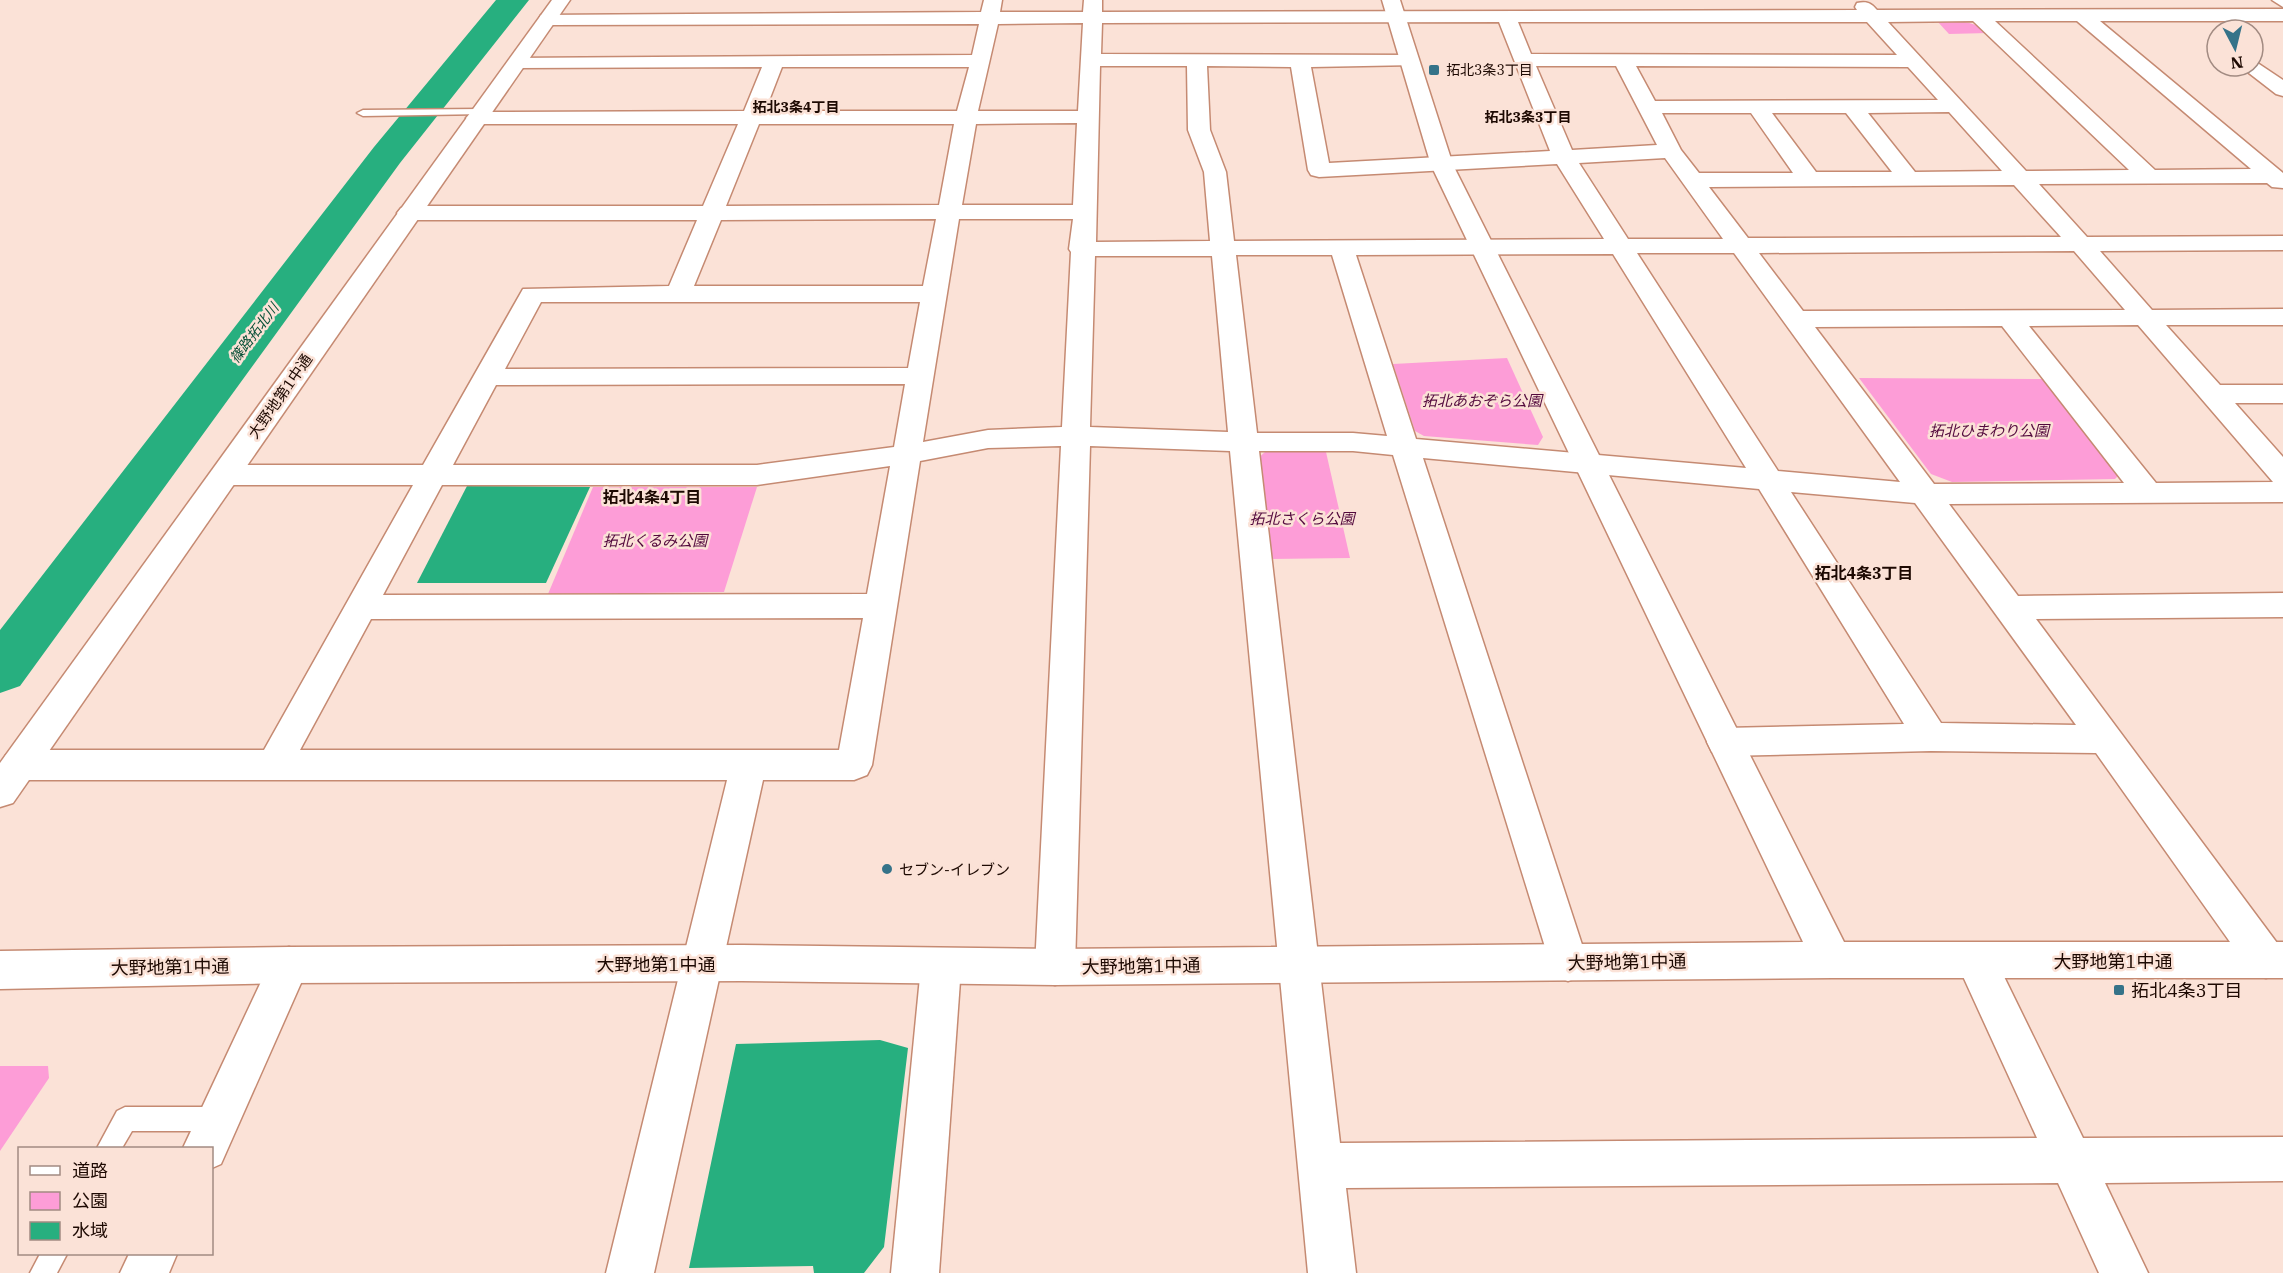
<svg xmlns="http://www.w3.org/2000/svg" width="2283" height="1273" viewBox="0 0 2283 1273" font-family="'IBM Plex Serif','Noto Sans JP',serif">
	<style>
		.green { fill: #fd9dd7 }
		.water { fill: #27af7f }
		.lines { fill: none; stroke-linecap: round; stroke-linejoin: round }
		.river { fill: #27af7f; fill-rule: evenodd }
		.service-casing { stroke: #c58a72; stroke-width: 3 }
		.minor-casing { stroke: #c58a72; stroke-width: 3 }
		.tertiary-casing { stroke: #c58a72; stroke-width: 3 }
		.service { fill: #fff; fill-rule: evenodd }
		.minor { fill: #fff; fill-rule: evenodd }
		.tertiary { fill: #fff; fill-rule: evenodd }
		.poi-dot { fill: #357389; stroke: #fbe2d7; stroke-width: 2 }
		.labels { text-anchor: middle; dominant-baseline: central; stroke-width: 5; stroke-linejoin: round; paint-order: stroke }
		.far-poi-label { font-size: 14px; fill: #1d0902; stroke: #fbe2d7; text-anchor: start }
		.far-neighbourhood-label { font-size: 14px; font-weight: bold; fill: #1d0902; stroke: #fbe2d7 }
		.far-water-label { font-size: 14px; font-style: italic; fill: #075037; stroke: #fbe2d7 }
		.street-label { font-size: 15px; fill: #1d0902; stroke: #fbe2d7 }
		.park-label { font-size: 15px; font-style: italic; fill: #53093d; stroke: #fbe2d7 }
		.poi-label { font-size: 15px; fill: #1d0902; stroke: #fbe2d7; text-anchor: start }
		.neighbourhood-label { font-size: 16px; font-weight: bold; fill: #1d0902; stroke: #fbe2d7 }
		.near-street-label { font-size: 18px; fill: #1d0902; stroke: #fbe2d7 }
		.near-poi-label { font-size: 18px; fill: #1d0902; stroke: #fbe2d7; text-anchor: start }
	</style>
	<rect width="100%" height="100%" fill="#fbe2d7"/>
	<g class="green">
		<path d="M 1937,21 C 1957,21 1972,19 1988,33 L 1949,34 Z"/>
		<path d="M 1507,358 L 1543,437 L 1538,445 L 1424,436 L 1415,431 L 1393,364 Z"/>
		<path d="M 1859,378 L 2045,379 L 2119,475 L 2115,479 L 1952,482 L 1931,474 Z"/>
		<path d="M 1265,452 L 1326,452 L 1350,558 L 1269,559 L 1256,460 Z"/>
		<path d="M 593,487 L 757,487 L 724,592 L 548,594 Z"/>
		<path d="M 0,1066 L 48,1066 L 49,1078 L 0,1151 Z"/>
	</g>
	<g class="water">
		<path d="M 467,486 L 590,487 L 546,583 L 417,583 Z"/>
		<path d="M 880,1040 L 908,1048 L 884,1247 L 864,1273 L 814,1273 L 813,1266 L 689,1268 L 736,1044 Z"/>
	</g>
	<g class="lines">
		<path class="river" d="M 496,0 L 529,0 L 400,163 L 20,686 L 0,693 L 0,630 L 374,147 Z"/>
		<defs>
			<g id="service">
				<path d="M 482,109 L 488,112 L 486,114 L 363,116 L 357,113 L 363,110 Z"/>
				<path d="M 125,1107 L 219,1107 L 227,1111 L 231,1119 L 227,1127 L 219,1131 L 132,1131 L 122,1148 L 97,1148 L 117,1111 Z"/>
				<path d="M 40,1254 L 67,1254 L 57,1273 L 30,1273 Z"/>
			</g>
			<g id="minor">
				<path d="M 984,0 L 1002,0 L 1000,12 L 1083,12 L 1084,0 L 1102,0 L 1102,12 L 1857,10 L 1855,7 L 1857,3 C 1867,1 1871,3 1877,10 L 2283,9 L 2283,21 L 2100,21 L 2283,173 L 2283,188 L 2272,187 L 2267,183 L 2039,184 L 2087,237 L 2283,236 L 2283,250 L 2100,251 L 2152,310 L 2283,309 L 2283,325 L 2166,325 L 2220,385 L 2283,385 L 2283,403 L 2235,403 L 2283,457 L 2283,502 L 1949,504 L 2018,596 L 2283,593 L 2283,617 L 2036,619 L 2280,947 L 2283,953 L 2280,973 L 2266,978 L 2252,973 L 2096,753 L 1931,751 L 1725,756 L 1712,752 L 1707,742 L 1712,732 L 1725,728 L 1904,724 L 1759,489 L 1423,458 L 1588,963 L 1582,976 L 1568,981 L 1554,976 L 1393,455 L 1353,451 L 1259,451 L 1340,1143 L 2037,1138 L 1956,961 L 1962,948 L 1976,943 L 1990,948 L 2083,1138 L 2283,1137 L 2283,1181 L 2105,1183 L 2148,1273 L 2099,1273 L 2058,1183 L 1346,1188 L 1356,1273 L 1308,1273 L 1230,451 L 1090,446 L 1075,967 L 1069,980 L 1055,985 L 1041,980 L 1035,967 L 1061,446 L 988,448 L 920,461 L 872,765 L 867,775 L 854,780 L 763,780 L 654,1273 L 606,1273 L 727,780 L 19,780 L 6,775 L 1,765 L 6,755 L 19,750 L 264,750 L 413,485 L 225,485 L 215,482 L 210,475 L 215,468 L 225,465 L 423,465 L 523,289 L 669,286 L 697,220 L 409,220 L 401,218 L 397,213 L 401,208 L 409,206 L 703,206 L 738,124 L 477,124 L 470,122 L 466,118 L 470,114 L 477,112 L 744,111 L 762,67 L 518,68 L 511,66 L 508,62 L 511,58 L 972,55 L 979,24 L 548,25 L 541,23 L 539,19 L 541,15 L 981,12 ZM 1973,21 L 2129,170 L 2026,171 L 1888,22 ZM 1995,21 L 2077,21 L 2251,169 L 2155,170 ZM 1499,22 L 1550,151 L 1329,163 L 1311,67 L 1416,65 L 1419,61 L 1416,57 L 1409,55 L 1101,54 L 1102,23 ZM 1518,22 L 1867,22 L 1897,55 L 1531,54 ZM 1083,23 L 1078,111 L 978,111 L 998,24 ZM 1100,66 L 1187,66 L 1188,130 L 1204,172 L 1210,241 L 1096,242 ZM 1207,66 L 1291,67 L 1308,170 L 1311,175 L 1319,177 L 1557,164 L 1604,239 L 1234,241 L 1226,172 L 1210,130 ZM 1536,66 L 1616,66 L 1657,145 L 1572,150 ZM 1636,66 L 1908,67 L 1938,100 L 1655,101 ZM 782,67 L 969,67 L 957,111 L 765,111 ZM 1949,112 L 2002,171 L 1915,172 L 1868,113 ZM 1662,113 L 1751,113 L 1793,173 L 1699,173 L 1681,150 ZM 1772,113 L 1846,113 L 1892,172 L 1816,172 ZM 1077,123 L 1073,205 L 962,205 L 976,124 ZM 759,124 L 954,124 L 939,205 L 726,206 ZM 1665,158 L 1723,239 L 1628,239 L 1579,163 ZM 2014,185 L 2061,237 L 1748,238 L 1709,187 ZM 936,219 L 923,286 L 694,286 L 721,220 ZM 959,219 L 1073,219 L 1069,249 L 1071,252 L 1062,427 L 988,430 L 923,442 ZM 2074,251 L 2125,310 L 1803,311 L 1759,253 ZM 1637,253 L 1734,253 L 1900,482 L 1778,471 ZM 1613,254 L 1746,468 L 1416,439 L 1356,255 ZM 1236,255 L 1332,255 L 1387,436 L 1353,433 L 1257,433 ZM 1095,256 L 1212,256 L 1228,432 L 1090,427 ZM 541,302 L 920,302 L 908,368 L 505,369 ZM 2138,325 L 2273,482 L 2274,482 L 2156,483 L 2029,326 ZM 2002,326 L 2124,483 L 1934,484 L 1815,327 ZM 905,384 L 894,447 L 757,465 L 453,465 L 496,385 ZM 890,466 L 867,594 L 383,595 L 442,485 L 757,485 ZM 1791,492 L 1915,503 L 2076,725 L 1941,723 ZM 863,618 L 839,750 L 300,750 L 371,619 Z"/>
				<path d="M 2253,60 L 2283,80 L 2283,96 L 2276,94 L 2245,70 L 2242,66 L 2253,66 Z"/>
				<path d="M 289,947 L 303,952 L 309,965 L 221,1164 L 212,1168 L 212,1148 L 183,1148 L 275,952 Z"/>
				<path d="M 941,949 L 955,954 L 961,967 L 939,1273 L 891,1273 L 921,967 L 927,954 Z"/>
				<path d="M 129,1254 L 177,1254 L 169,1273 L 120,1273 Z"/>
			</g>
			<g id="tertiary">
				<path d="M 552,0 L 570,0 L 13,803 L 0,807 L 0,763 Z"/>
				<path d="M 1382,0 L 1400,0 L 1453,165 L 1844,942 L 2283,942 L 2283,978 L 1832,978 L 1055,985 L 742,981 L 289,983 L 0,989 L 0,951 L 289,947 L 742,945 L 1055,949 L 1803,942 L 1431,165 Z"/>
				<path d="M 2272,0 L 2283,0 L 2283,7 Z"/>
			</g>
		</defs>
		<use href="#service" class="service-casing"/>
		<use href="#minor" class="minor-casing"/>
		<use href="#tertiary" class="tertiary-casing"/>
		<use href="#service" class="service"/>
		<use href="#minor" class="minor"/>
		<use href="#tertiary" class="tertiary"/>
	</g>
	<g class="poi-dot">
		<rect x="1428" y="64" width="12" height="12" rx="3"/>
		<circle cx="887" cy="869" r="6"/>
		<rect x="2113" y="984" width="12" height="12" rx="3"/>
	</g>
	<g class="labels">
		<g class="far-poi-label">
			<text x="1446" y="70">拓北3条3丁目</text>
		</g>
		<g class="far-neighbourhood-label">
			<text x="796" y="107">拓北3条4丁目</text>
			<text x="1528" y="117">拓北3条3丁目</text>
		</g>
		<g class="far-water-label">
			<text transform="translate(254 333) rotate(-53)">篠路拓北川</text>
		</g>
		<g class="street-label">
			<text transform="translate(280 396) rotate(-55)">大野地第1中通</text>
		</g>
		<g class="park-label">
			<text x="1482" y="400">拓北あおぞら公園</text>
			<text x="1989" y="430">拓北ひまわり公園</text>
			<text x="1302" y="518">拓北さくら公園</text>
			<text x="655" y="540">拓北くるみ公園</text>
		</g>
		<g class="poi-label">
			<text x="899" y="869">セブン-イレブン</text>
		</g>
		<g class="neighbourhood-label">
			<text x="652" y="497">拓北4条4丁目</text>
			<text x="1864" y="573">拓北4条3丁目</text>
		</g>
		<g class="near-street-label">
			<text x="2113" y="961">大野地第1中通</text>
			<text transform="translate(1627 962) rotate(-1)">大野地第1中通</text>
			<text x="656" y="964">大野地第1中通</text>
			<text transform="translate(1141 966) rotate(-1)">大野地第1中通</text>
			<text transform="translate(170 967) rotate(-1)">大野地第1中通</text>
		</g>
		<g class="near-poi-label">
			<text x="2131" y="990">拓北4条3丁目</text>
		</g>
	</g>
	<rect x="18" y="1147" width="195" height="108" fill="#fbe2d7" stroke="#a28b82" stroke-width="1.5"/>
	<rect x="30" y="1166" width="30" height="9" fill="#ffffff" stroke="#a28b82" stroke-width="1.5"/>
	<text x="72" y="1177" font-size="18" fill="#1d0902">道路</text>
	<rect x="30" y="1192" width="30" height="18" fill="#fd9dd7" stroke="#a28b82" stroke-width="1.5"/>
	<text x="72" y="1207" font-size="18" fill="#1d0902">公園</text>
	<rect x="30" y="1222" width="30" height="18" fill="#27af7f" stroke="#a28b82" stroke-width="1.5"/>
	<text x="72" y="1237" font-size="18" fill="#1d0902">水域</text>
	<g transform="translate(2235 48) rotate(173)"><circle r="28" fill="#fbe2d7" stroke="#a28b82" stroke-width="1.5"/>
	<path d="M0-4.5L10 22L0 15L-10 22Z" fill="#357389"/>
	<text y="-9" font-size="16" font-weight="bold" text-anchor="middle" fill="#1d0902">N</text>
	</g>
</svg>
